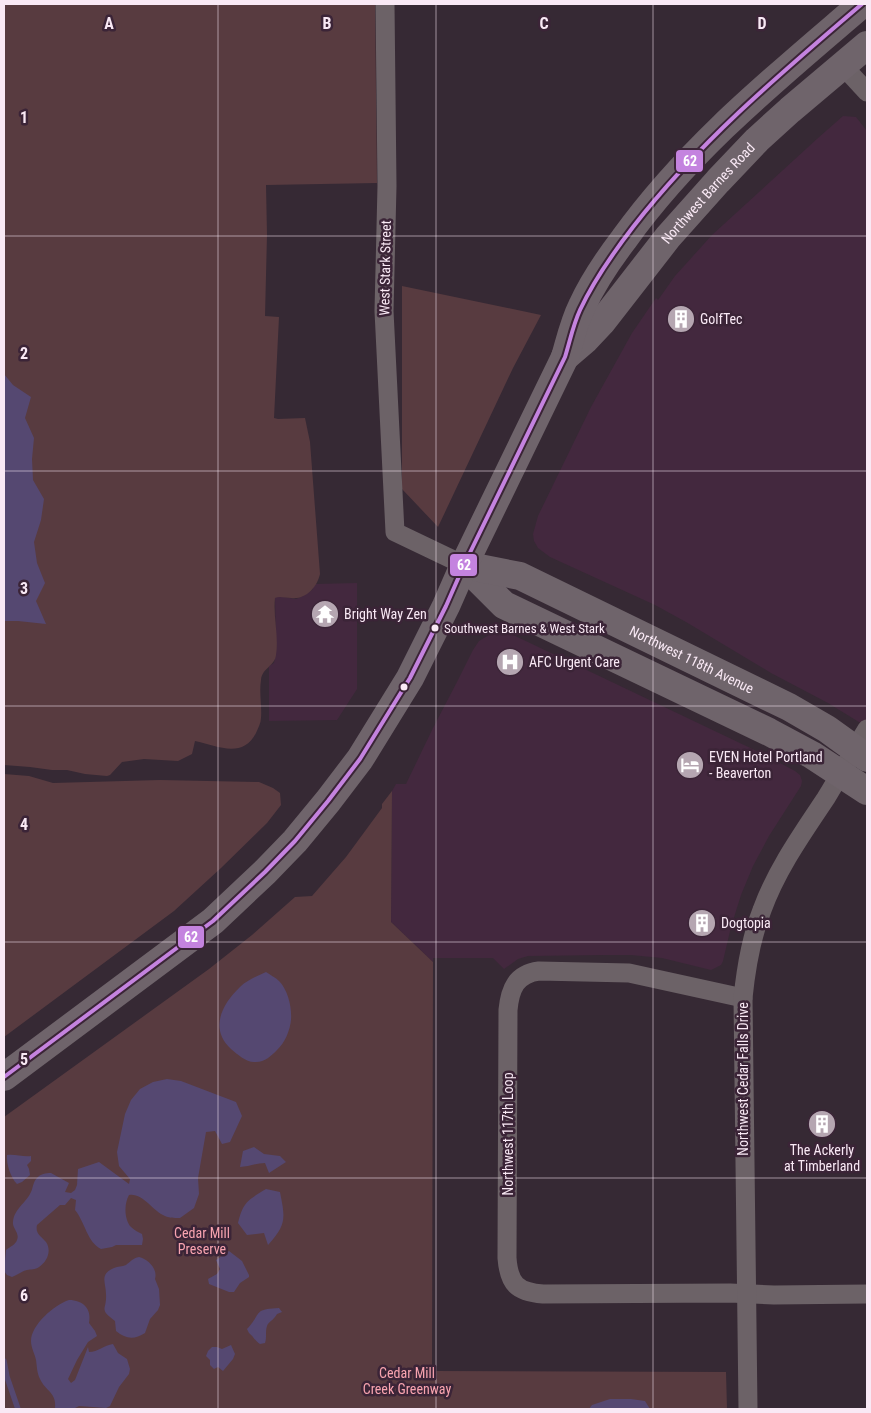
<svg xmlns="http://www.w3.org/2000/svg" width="871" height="1413" viewBox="0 0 871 1413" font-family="'Roboto Condensed',sans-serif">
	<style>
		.built { fill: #43283e }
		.green { fill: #583b40 }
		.water { fill: #554871 }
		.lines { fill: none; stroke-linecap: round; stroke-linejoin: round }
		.stream { stroke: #554871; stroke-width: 5.5 }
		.street { stroke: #6c6267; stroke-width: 19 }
		.secondary { stroke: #6f646b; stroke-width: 28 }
		.bus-1-casing { stroke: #3b2437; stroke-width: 8 }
		.bus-1 { stroke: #c483df; stroke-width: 4 }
		.grid { fill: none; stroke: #f9e9f5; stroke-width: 1; stroke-opacity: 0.55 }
		.bus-dot { fill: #f9e9f5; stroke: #3b2437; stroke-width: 2 }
		.labels { text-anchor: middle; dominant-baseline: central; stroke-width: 5; stroke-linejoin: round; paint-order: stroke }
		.bus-label { font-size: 13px; fill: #f9e9f5; stroke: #3b2437; text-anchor: start }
		.street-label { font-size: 14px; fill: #f9e9f5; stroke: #3b2437 }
		.poi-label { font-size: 14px; fill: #f9e9f5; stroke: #3b2437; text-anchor: start }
		.park-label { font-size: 14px; fill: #f9a4b0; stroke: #3b2437 }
		.grid-label { font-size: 16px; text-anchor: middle; font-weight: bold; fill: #f9e9f5; stroke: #3b2437; stroke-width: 5; stroke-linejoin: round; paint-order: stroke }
		.line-badge { stroke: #3b2437; stroke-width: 2 }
		.badge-label { font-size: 14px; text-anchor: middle; font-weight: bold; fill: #fff }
	</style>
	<rect width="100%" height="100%" fill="#362934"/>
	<g class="built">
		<path d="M 843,116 L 856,117 L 867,131 L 867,727 L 828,703 L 771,673 L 686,622 L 655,605 L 550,557 L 538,548 L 534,541 L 533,534 L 538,516 L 591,407 L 632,333 L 656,298 L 658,300 L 675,276 L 712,235 L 818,138 Z"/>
		<path d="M 357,583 L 357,689 L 337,720 L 269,721 L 269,666 L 274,663 L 276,653 L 275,598 L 278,596 L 296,599 L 303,596 L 312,590 L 315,584 Z"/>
		<path d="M 497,633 L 509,633 L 765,755 L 795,771 L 800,775 L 802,781 L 801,786 L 769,836 L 753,866 L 741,895 L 731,927 L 723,961 L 721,965 L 711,970 L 662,958 L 631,955 L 604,955 L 528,956 L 518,959 L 504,969 L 493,958 L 433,958 L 433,962 L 391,922 L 392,791 L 396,784 L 406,784 L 433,728 L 458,680 L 473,650 L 479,641 L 489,635 Z"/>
	</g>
	<g class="green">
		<path d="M 4,4 L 375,4 L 377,183 L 266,185 L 267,235 L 265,316 L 279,317 L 274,418 L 278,419 L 305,418 L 310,442 L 320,574 C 317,587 306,600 291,598 C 285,598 280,596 275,598 C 273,617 279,636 276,655 C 275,666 262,668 261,680 C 259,693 262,706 261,718 C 261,723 258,728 256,733 C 243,759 217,746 195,741 L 192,754 L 178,761 L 144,759 L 122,762 L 110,775 L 107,776 L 85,774 L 67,770 L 52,770 L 30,767 L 4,765 Z"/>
		<path d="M 402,286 L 541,315 L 513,368 L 438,527 L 402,489 Z"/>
		<path d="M 4,774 L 29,776 L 53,783 L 160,780 L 259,782 L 273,788 L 280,793 L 281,805 L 267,823 L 221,868 L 174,911 L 4,1037 Z"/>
		<path d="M 392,791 L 391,922 L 433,962 L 432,1371 L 726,1372 L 727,1409 L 4,1409 L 4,1117 L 209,969 L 252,935 L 295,897 L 312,896 L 346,857 L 382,808 L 382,804 Z"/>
	</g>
	<g class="water">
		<path d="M 4,374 L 13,385 L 31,397 L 25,418 L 34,438 L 32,459 L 33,480 L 44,499 L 41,520 L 34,542 L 37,563 L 45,583 L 36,601 L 46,624 L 18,621 L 4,621 Z"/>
		<path d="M 266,972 C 270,975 275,977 279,981 C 288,990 292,1007 291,1020 C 290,1030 285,1043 277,1050 C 271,1056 264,1063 254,1062 C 246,1062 237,1054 231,1049 C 209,1029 222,1004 240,987 C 247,980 257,976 266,972 Z"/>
		<path d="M 167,1079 L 181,1081 L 236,1102 L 242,1116 L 230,1142 L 222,1144 L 215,1131 L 206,1132 L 198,1178 L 199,1194 L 194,1208 L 180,1218 C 174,1218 168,1218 163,1215 C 152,1210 143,1193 129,1195 C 124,1204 124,1219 131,1227 C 134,1230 138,1232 142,1234 L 143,1239 L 142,1245 L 116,1245 L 112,1247 L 101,1249 C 87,1242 85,1222 75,1210 L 76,1200 L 71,1198 L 65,1205 L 60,1205 L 37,1225 C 35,1234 41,1236 46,1242 C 52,1251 47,1262 39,1267 C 35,1270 31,1269 27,1270 C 22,1271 17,1275 12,1277 L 7,1275 L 4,1271 L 6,1250 C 10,1247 16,1244 17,1240 C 20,1233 12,1228 13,1222 C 14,1209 26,1203 31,1192 C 33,1188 33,1182 37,1178 C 40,1174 46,1173 51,1173 L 69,1183 L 65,1192 L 71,1193 L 75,1190 L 77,1185 L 78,1169 L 99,1162 L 129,1184 L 130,1179 L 119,1166 L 117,1152 L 125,1114 L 131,1100 L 140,1089 L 153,1082 Z"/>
		<path d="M 254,1147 L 264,1154 L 280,1156 L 286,1162 L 269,1173 L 265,1163 C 256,1163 248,1167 240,1167 L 243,1151 Z"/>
		<path d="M 7,1155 C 15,1154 23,1157 31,1156 L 31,1161 L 27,1165 L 29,1169 L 30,1175 L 22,1182 L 17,1184 C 11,1178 6,1164 7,1155 Z"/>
		<path d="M 266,1189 L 280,1192 C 285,1218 287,1224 268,1245 L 264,1233 L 247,1235 L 238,1223 C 243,1202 248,1200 266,1189 Z"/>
		<path d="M 229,1251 L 242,1261 L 249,1275 L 249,1277 L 240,1283 L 234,1292 L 229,1292 L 209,1284 L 208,1279 L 217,1274 L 220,1269 L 216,1260 Z"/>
		<path d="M 139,1257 C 148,1259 158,1269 155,1279 L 159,1289 L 160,1305 L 158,1310 L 150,1319 L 145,1333 C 134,1340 126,1339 116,1331 L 115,1321 C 98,1308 107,1311 106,1294 C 106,1283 99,1274 114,1268 C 118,1266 122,1267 126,1265 C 130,1262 133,1258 139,1257 Z"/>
		<path d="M 69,1300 C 83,1300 92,1309 89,1323 L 95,1331 L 97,1336 L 88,1342 L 77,1360 L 68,1379 L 71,1383 L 75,1380 L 88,1347 L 89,1352 C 98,1352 104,1345 113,1344 L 118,1353 L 127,1359 L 130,1369 L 129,1374 L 119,1387 L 110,1406 L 106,1408 L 79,1406 L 73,1409 L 55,1409 C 57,1392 46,1392 40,1379 C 37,1373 37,1367 36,1360 C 35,1354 31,1348 31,1341 C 31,1325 54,1305 69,1300 Z"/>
		<path d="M 279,1308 L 282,1312 L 277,1314 C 274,1320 268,1322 267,1326 C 265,1332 267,1337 265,1343 L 260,1344 C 255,1341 253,1336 249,1333 L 247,1329 C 262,1313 253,1309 279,1308 Z"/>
		<path d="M 231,1345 L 235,1354 L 233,1359 L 223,1371 L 218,1367 L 214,1369 L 210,1365 L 210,1360 L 206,1356 L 208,1351 L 212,1347 L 217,1347 L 222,1349 Z"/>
		<path d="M 610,1399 L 631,1399 L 645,1401 L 650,1409 L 589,1409 L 592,1405 Z"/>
	</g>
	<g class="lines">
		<path class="stream" d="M 4,1361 L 7,1377 L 18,1409"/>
		<g class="street">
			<path d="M 385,4 L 387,186 L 384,311 L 395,532 L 464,565"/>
			<path d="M 843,66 L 867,92"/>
			<path d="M 743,998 L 629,973 L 539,971 C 516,974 510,989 508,1010 L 507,1258 C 509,1284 517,1292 543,1294 L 730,1293 L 774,1295 L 867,1294"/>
			<path d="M 748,1409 L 743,998 C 746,968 751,938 762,910 C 777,869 802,834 826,798 C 840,775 853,752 867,729"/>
		</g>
		<g class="secondary">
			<path id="s1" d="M 565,357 L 586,339 L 602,322 L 668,237 L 718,181 L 757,140 L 790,110 L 867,45"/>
			<path d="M 464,565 L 504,605 L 769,732 L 812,755 L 867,791"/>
			<path id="s2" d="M 464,565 L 520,576 L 789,707 L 827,729 L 867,758"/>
			<path d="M 4,1077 L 213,921 L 265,872 L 295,841 L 328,801 L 360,759 L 410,678 L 446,606 L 464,565 L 565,357 C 570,340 574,322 582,306 C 593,282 608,260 624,239 C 690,147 777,77 862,4"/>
		</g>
		<defs>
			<path id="bus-1" d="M 4,1077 L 213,921 L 265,872 L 295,841 L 328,801 L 360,759 L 410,678 L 446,606 L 464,565 L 565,357 C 570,341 573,325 580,310 C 594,280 613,253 633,227 C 699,142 781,73 862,4"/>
		</defs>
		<use href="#bus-1" class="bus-1-casing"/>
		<use href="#bus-1" class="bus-1"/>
	</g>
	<path class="grid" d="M 218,4 L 218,1409M 436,4 L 436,1409M 653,4 L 653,1409M 4,236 L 867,236M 4,471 L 867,471M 4,706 L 867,706M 4,942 L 867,942M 4,1178 L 867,1178"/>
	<defs>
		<symbol id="building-disc" viewBox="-11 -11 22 22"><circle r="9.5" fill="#b5a6b1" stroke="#3b2437"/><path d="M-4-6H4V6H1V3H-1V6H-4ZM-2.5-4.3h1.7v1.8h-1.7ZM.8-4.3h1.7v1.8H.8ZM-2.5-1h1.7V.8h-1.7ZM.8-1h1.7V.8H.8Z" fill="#fff"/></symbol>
		<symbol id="temple-disc" viewBox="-11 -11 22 22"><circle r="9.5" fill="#b5a6b1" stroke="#3b2437"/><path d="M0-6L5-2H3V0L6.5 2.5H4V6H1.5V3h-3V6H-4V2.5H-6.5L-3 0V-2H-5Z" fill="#fff"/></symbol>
		<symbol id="hospital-disc" viewBox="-11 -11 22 22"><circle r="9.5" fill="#b5a6b1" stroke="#3b2437"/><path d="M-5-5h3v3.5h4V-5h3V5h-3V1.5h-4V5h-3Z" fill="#fff"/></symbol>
		<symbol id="hotel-disc" viewBox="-11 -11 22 22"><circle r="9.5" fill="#b5a6b1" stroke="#3b2437"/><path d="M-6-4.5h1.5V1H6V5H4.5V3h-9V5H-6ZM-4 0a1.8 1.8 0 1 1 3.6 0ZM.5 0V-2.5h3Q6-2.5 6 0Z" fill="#fff"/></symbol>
	</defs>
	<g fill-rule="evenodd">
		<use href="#building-disc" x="665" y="303" width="32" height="32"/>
		<use href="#temple-disc" x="309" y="598" width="32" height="32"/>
		<use href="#hospital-disc" x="494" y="646" width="32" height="32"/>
		<use href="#hotel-disc" x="674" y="749" width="32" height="32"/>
		<use href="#building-disc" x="686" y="907" width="32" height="32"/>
		<use href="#building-disc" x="806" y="1108" width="32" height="32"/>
	</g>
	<g class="bus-dot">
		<circle cx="435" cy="628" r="4.5"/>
		<circle cx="404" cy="687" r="4.5"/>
	</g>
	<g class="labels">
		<g class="bus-label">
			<text x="444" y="628">Southwest Barnes &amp; West Stark</text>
		</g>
		<g class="street-label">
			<text stroke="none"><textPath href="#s1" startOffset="218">Northwest Barnes Road</textPath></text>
			<text transform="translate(385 268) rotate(-89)">West Stark Street</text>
			<text stroke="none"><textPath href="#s2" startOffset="248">Northwest 118th Avenue</textPath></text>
			<text transform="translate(743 1079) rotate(-90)">Northwest Cedar Falls Drive</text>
			<text transform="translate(508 1134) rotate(-90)">Northwest 117th Loop</text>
		</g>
		<g class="poi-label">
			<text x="700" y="319">GolfTec</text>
			<text x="344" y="614">Bright Way Zen</text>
			<text x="529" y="662">AFC Urgent Care</text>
			<text x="709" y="757">EVEN Hotel Portland<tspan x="709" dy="16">- Beaverton</tspan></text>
			<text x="721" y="923">Dogtopia</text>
			<text x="822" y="1150" text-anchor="middle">The Ackerly<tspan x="822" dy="16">at Timberland</tspan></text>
		</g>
		<g class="park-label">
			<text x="202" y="1233">Cedar Mill<tspan x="202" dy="16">Preserve</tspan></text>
			<text x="407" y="1373">Cedar Mill<tspan x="407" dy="16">Creek Greenway</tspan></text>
		</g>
	</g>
	<g class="grid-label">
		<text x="109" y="29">A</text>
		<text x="327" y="29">B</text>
		<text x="544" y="29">C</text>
		<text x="762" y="29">D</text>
		<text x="24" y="123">1</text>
		<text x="24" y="359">2</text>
		<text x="24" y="594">3</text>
		<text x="24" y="830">4</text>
		<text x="24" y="1065">5</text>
		<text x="24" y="1301">6</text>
	</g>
	<g class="line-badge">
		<rect x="675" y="149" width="29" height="24" rx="5" fill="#c483df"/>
		<rect x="449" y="553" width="29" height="24" rx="5" fill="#c483df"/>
		<rect x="177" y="925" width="28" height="24" rx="5" fill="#c483df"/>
	</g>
	<g class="badge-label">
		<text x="690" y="166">62</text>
		<text x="464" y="570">62</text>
		<text x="191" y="942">62</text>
	</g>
	<rect width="871" height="1413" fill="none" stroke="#f9e9f5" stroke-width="10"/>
</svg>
